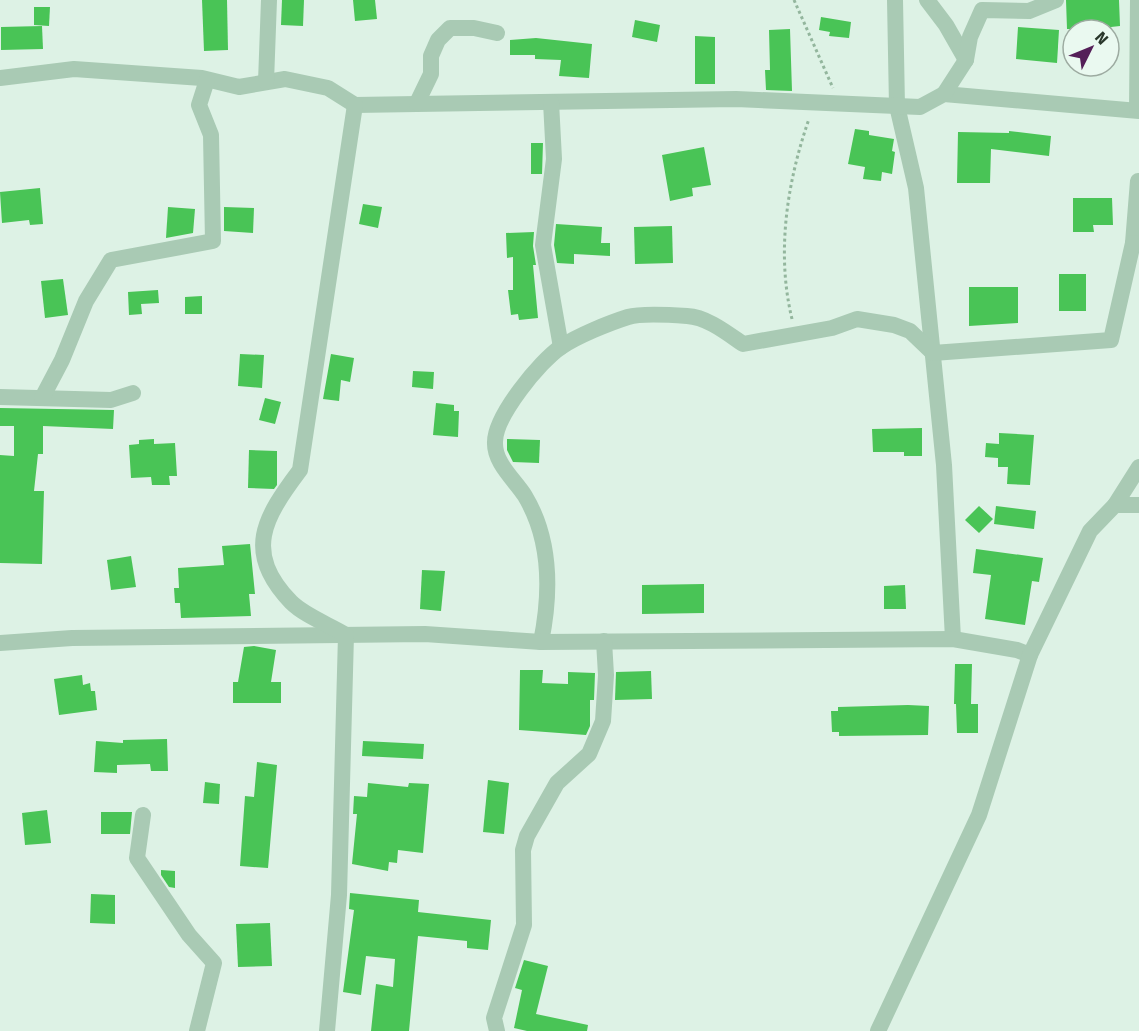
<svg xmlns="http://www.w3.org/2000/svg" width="1139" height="1031" viewBox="0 0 1139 1031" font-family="'Fira Sans',sans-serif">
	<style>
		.building { fill: #49c456 }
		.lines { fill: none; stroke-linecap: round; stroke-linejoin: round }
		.path { stroke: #93b69d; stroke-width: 3; stroke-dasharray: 3 3; stroke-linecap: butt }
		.minor { stroke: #a9cab4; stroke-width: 16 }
	</style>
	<rect width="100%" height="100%" fill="#ddf2e5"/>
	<g class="building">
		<path d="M 202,0 L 227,0 L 228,50 L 204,51 Z"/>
		<path d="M 282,0 L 304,0 L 303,26 L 281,25 Z"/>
		<path d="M 353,0 L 375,0 L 377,19 L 355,21 Z"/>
		<path d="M 1066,0 L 1119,0 L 1120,26 L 1111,27 L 1112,30 L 1067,29 Z"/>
		<path d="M 34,7 L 50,7 L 49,26 L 34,25 Z"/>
		<path d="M 821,17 L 851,22 L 849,38 L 829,36 L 830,32 L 819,30 Z"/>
		<path d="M 635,20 L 660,25 L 657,42 L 632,37 Z"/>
		<path d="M 42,26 L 43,49 L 1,50 L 1,27 Z"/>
		<path d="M 1018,27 L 1059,30 L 1057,63 L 1016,59 Z"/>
		<path d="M 790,29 L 792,91 L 766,90 L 765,70 L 770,70 L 769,30 Z"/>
		<path d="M 695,36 L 715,37 L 715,84 L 695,84 Z"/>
		<path d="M 536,38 L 592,44 L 589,78 L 559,76 L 561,60 L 535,59 L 535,55 L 510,55 L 510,40 Z"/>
		<path d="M 855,129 L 869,131 L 869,135 L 894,139 L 892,151 L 895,152 L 892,174 L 882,172 L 881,181 L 863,179 L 865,167 L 848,164 Z"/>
		<path d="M 1009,131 L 1051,136 L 1049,156 L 991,149 L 990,183 L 957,183 L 958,132 L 1009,133 Z"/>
		<path d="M 531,143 L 543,143 L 542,174 L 531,174 Z"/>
		<path d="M 704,147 L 711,185 L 692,188 L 693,196 L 670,201 L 662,155 Z"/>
		<path d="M 40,188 L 43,224 L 30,225 L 29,220 L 2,223 L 0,192 Z"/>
		<path d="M 1073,198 L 1112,198 L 1113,225 L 1093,225 L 1094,232 L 1073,232 Z"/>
		<path d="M 363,204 L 382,207 L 378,228 L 359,224 Z"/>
		<path d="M 168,207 L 195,209 L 193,233 L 166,238 Z"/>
		<path d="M 224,207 L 254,208 L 253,233 L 224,231 Z"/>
		<path d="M 556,224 L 602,227 L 601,243 L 610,243 L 610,256 L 574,254 L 574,264 L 557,263 L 554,245 Z"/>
		<path d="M 672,226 L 673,263 L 635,264 L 634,227 Z"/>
		<path d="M 534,232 L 533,246 L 536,265 L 533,265 L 538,318 L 519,320 L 518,314 L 511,315 L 508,290 L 513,290 L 513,257 L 507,258 L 506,233 Z"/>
		<rect x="1059" y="274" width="27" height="37"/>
		<path d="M 63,279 L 68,315 L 45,318 L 41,281 Z"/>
		<path d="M 969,287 L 1018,287 L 1018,323 L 969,326 Z"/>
		<path d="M 158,290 L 159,303 L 141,304 L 142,314 L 129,315 L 128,292 Z"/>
		<path d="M 202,296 L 202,314 L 185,314 L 185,297 Z"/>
		<path d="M 240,354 L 264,355 L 262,388 L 238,386 Z"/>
		<path d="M 331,354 L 354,358 L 350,382 L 341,380 L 339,401 L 323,399 Z"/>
		<path d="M 413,371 L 434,372 L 433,389 L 412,387 Z"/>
		<path d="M 265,398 L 281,402 L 275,424 L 259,420 Z"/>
		<path d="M 436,403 L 454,405 L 454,411 L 459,411 L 458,437 L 433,435 Z"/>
		<path d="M 0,408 L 114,410 L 113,429 L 43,426 L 43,454 L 38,454 L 34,491 L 44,491 L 42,564 L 0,563 L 0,455 L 14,456 L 14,426 L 0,426 Z"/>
		<path d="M 922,428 L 922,456 L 904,456 L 904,452 L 873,452 L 872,429 Z"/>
		<path d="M 999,433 L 1034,435 L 1030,485 L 1007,484 L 1008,467 L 998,467 L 998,458 L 985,457 L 986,443 L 999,444 Z"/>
		<path d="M 154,439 L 154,444 L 175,443 L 177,476 L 169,476 L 170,485 L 152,485 L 151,477 L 131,478 L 129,445 L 139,444 L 139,440 Z"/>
		<path d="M 507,439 L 540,440 L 539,463 L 513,462 L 507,450 Z"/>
		<path d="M 249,450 L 277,451 L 277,485 L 274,489 L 248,488 Z"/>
		<path d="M 979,506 L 993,519 L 979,533 L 965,520 Z"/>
		<path d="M 996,506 L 1036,511 L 1034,529 L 994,524 Z"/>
		<path d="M 250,544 L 255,594 L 249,594 L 251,616 L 181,618 L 180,603 L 175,603 L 174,588 L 179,588 L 178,568 L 224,565 L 222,546 Z"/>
		<path d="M 976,549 L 1043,558 L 1039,582 L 1032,581 L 1025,625 L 985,619 L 991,575 L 973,573 Z"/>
		<path d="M 131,556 L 136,587 L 111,590 L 107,560 Z"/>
		<path d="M 422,570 L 445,571 L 441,611 L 420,609 Z"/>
		<path d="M 704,584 L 704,613 L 642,614 L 642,585 Z"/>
		<path d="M 905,585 L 906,609 L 884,609 L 884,586 Z"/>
		<path d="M 254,646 L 276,650 L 271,682 L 281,682 L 281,703 L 233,703 L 233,682 L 238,682 L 244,647 Z"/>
		<path d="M 955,664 L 972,664 L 971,704 L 978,704 L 978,733 L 957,733 L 956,704 L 954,704 Z"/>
		<path d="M 520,670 L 543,670 L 542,683 L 568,684 L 568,672 L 595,673 L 594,700 L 590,700 L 590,726 L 586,735 L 519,730 Z"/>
		<path d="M 651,671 L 652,699 L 615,700 L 616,672 Z"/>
		<path d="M 82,675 L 83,685 L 90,683 L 91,691 L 95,691 L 97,710 L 59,715 L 54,679 Z"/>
		<path d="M 908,705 L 929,706 L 928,735 L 839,736 L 839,732 L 832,732 L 831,711 L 838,711 L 838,707 Z"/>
		<path d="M 167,739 L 168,771 L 151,771 L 150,764 L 117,765 L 117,773 L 94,772 L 96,741 L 123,743 L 123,740 Z"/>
		<path d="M 363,741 L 424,744 L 423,759 L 362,756 Z"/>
		<path d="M 257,762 L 277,765 L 268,868 L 240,866 L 245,796 L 254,797 Z"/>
		<path d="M 488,780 L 509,783 L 504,834 L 483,832 Z"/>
		<path d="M 205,782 L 220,784 L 219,804 L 203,803 Z"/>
		<path d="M 368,783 L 408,787 L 409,783 L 429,784 L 423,853 L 398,850 L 397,863 L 389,862 L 388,871 L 352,864 L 357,814 L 353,814 L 354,796 L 367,797 Z"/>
		<path d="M 47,810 L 51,843 L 25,845 L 22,813 Z"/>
		<path d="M 101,812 L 132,812 L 130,834 L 101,834 Z"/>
		<path d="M 161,870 L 175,871 L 175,888 L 169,887 L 161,875 Z"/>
		<path d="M 350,893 L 419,900 L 418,912 L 491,920 L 488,950 L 467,948 L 467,941 L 418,936 L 409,1031 L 371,1031 L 376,984 L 393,987 L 395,959 L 366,956 L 361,995 L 343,992 L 354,910 L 349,909 Z"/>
		<path d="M 91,894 L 115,895 L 115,924 L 90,923 Z"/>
		<path d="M 270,923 L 272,966 L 238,967 L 236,924 Z"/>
		<path d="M 524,960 L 548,966 L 536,1014 L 588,1025 L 587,1031 L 527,1031 L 514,1028 L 522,990 L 515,988 Z"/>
	</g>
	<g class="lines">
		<g class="path">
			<path d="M 794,0 L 833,88"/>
			<path d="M 792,319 C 776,253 787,182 809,119"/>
		</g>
		<g class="minor">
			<path d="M 895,0 L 897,106 L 916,188 L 944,465 L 953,639"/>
			<path d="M 927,0 L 946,25 L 966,60"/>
			<path d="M 0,78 L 74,69 L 202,78 L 239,87 L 285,79 L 328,88 L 355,105 L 736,99 L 920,107 L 944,94 L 1139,111"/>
			<path d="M 266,82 L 269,0"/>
			<path d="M 944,94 L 966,60 L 970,37 L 982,10 L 1029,11 L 1056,0"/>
			<path d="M 551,102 L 554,159 L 543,245 L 561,347"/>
			<path d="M 417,103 L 431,74 L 431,56 L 438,40 L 450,28 L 474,28 L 497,33"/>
			<path d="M 1137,110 L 1138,0"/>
			<path d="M 1133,243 L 1138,181"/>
			<path d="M 0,397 L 111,400 L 133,393"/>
			<path d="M 42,398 L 62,360 L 86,301 L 111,260 L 213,241 L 211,135 L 199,105 L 207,80"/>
			<path d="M 1115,505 L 1139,467"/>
			<path d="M 541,642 C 551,593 552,541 525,496 C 515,480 494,463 495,442 C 495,416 540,361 561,347 C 577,336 609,323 628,317 C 641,313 673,315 687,316 C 707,317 727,333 743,344 L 832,328 L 857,319 L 894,325 L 910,331 L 933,353 L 1111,340 L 1133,243 L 1139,244"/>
			<path d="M 0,643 L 72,638 L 425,634 L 541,642 L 953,639 L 1017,650 L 1030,655 L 1090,531 L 1115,505 L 1139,505"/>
			<path d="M 143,815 L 137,858 L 189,935 L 214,963 L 197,1031"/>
			<path d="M 327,1031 L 339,895 L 346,635 C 330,625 305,616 291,602 C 243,552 264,518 300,470 L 355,105"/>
			<path d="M 497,1031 L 494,1018 L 524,925 L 523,850 L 527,836 L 557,783 L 589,754 L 603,721 L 606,675 L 604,641"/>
			<path d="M 878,1031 L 979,815 L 1030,655"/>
		</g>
	</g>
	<g transform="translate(1091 48) rotate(47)"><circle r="28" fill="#eaf9f0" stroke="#9daba1" stroke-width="1.5"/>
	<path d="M0-4.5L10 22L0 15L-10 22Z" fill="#541f58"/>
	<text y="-9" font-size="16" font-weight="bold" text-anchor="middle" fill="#29372b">N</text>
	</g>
</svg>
